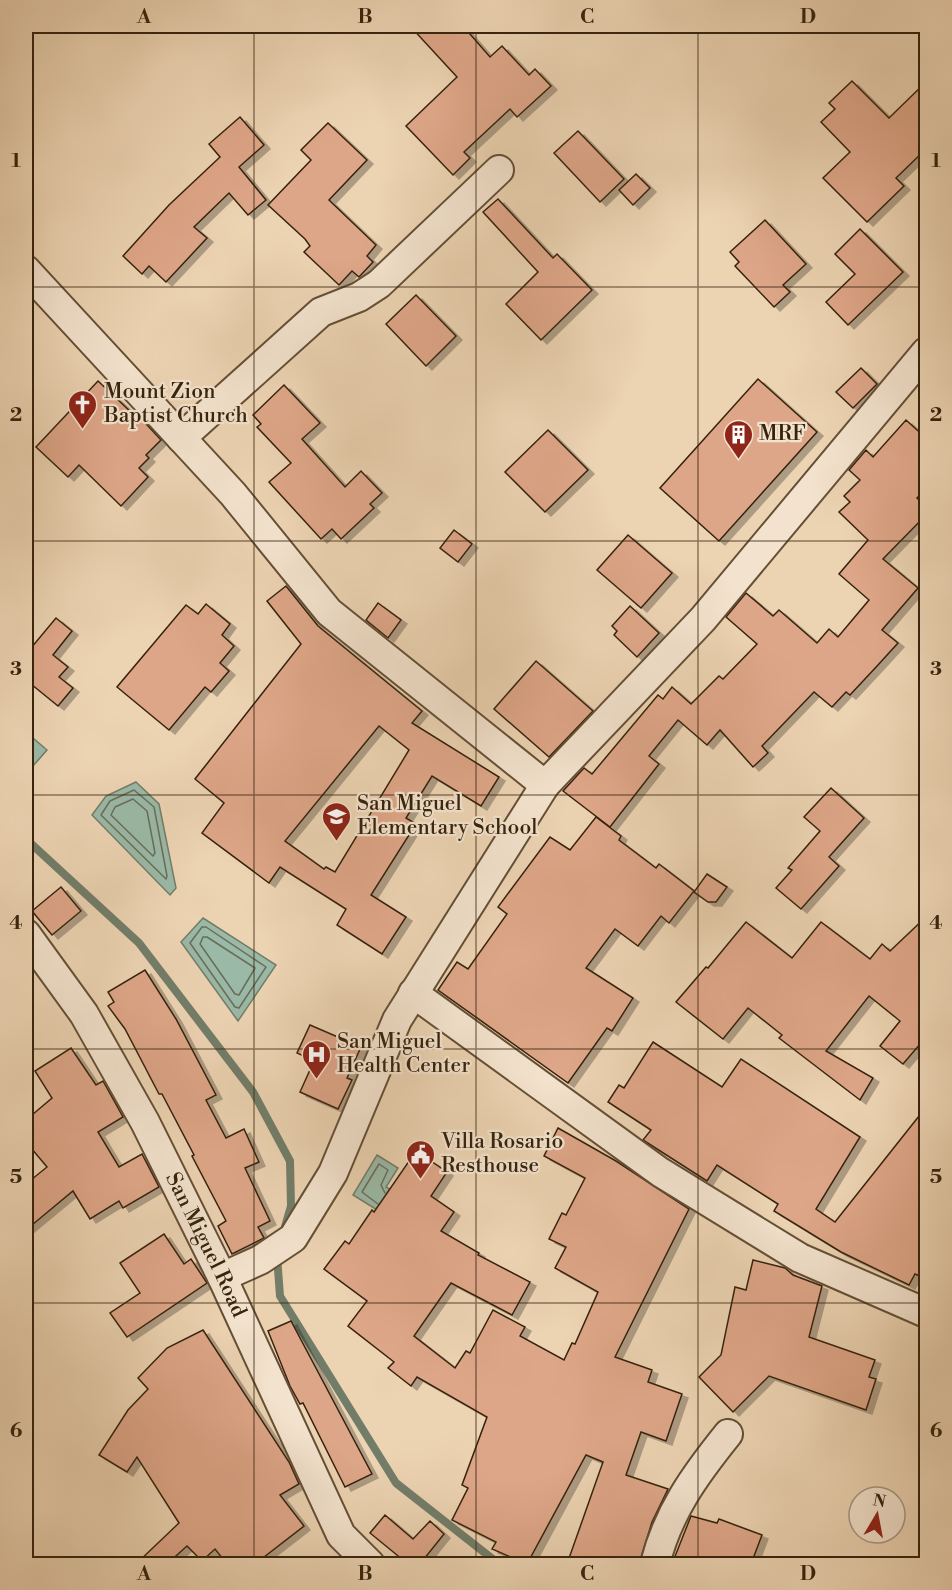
<svg xmlns="http://www.w3.org/2000/svg" width="952" height="1590" viewBox="0 0 952 1590" font-family="'Libre Bodoni',serif">
	<style>
		.water { fill: #9ab9a7; stroke: #727d69; stroke-width: 1.5 }
		.lines { fill: none; stroke-linecap: round; stroke-linejoin: round }
		.shore { stroke: #686e5a; stroke-width: 1.5 }
		.stream { stroke: #727d69; stroke-width: 8 }
		.building { fill: #dea688; stroke: #36230d; stroke-width: 1.5; fill-rule: evenodd; filter: url(#shadow) }
		.minor-casing { stroke: #644f36; stroke-width: 32 }
		.minor { stroke: #f3e2cd; stroke-width: 28 }
		.grid { fill: none; stroke: #36230d; stroke-width: 1.5; stroke-opacity: 0.55 }
		.labels { text-anchor: middle; dominant-baseline: central; stroke-width: 4.5; stroke-linejoin: round; paint-order: stroke }
		.poi-label { font-size: 21px; fill: #36230d; stroke: #f3e2cd; text-anchor: start }
		.street-label { font-size: 21px; fill: #36230d; stroke: #f3e2cd }
		.neatline { fill: none; stroke: #36230d; stroke-width: 2 }
		.grid-label { font-size: 20px; text-anchor: middle; font-weight: bold; fill: #36230d }
	</style>
	<defs>
		<filter id="shadow"><feDropShadow dx="6" dy="4" stdDeviation="0" flood-color="#0004"/></filter>
	</defs>
	<rect width="100%" height="100%" fill="#ecd3b2"/>
	<filter id="stains"><feTurbulence type="fractalNoise" baseFrequency=".00333" numOctaves="4"/><feColorMatrix values="0 0 0 0 .2 0 0 0 0 .09 0 0 0 0 .02 0 0 0 .5 -.17"/></filter>
	<radialGradient id="worn" r=".72"><stop offset=".6" stop-color="#630" stop-opacity="0"/><stop offset="1" stop-color="#630" stop-opacity=".3"/></radialGradient>
	<g class="water">
		<path d="M 26,732 L 47,750 L 26,774 Z"/>
		<path d="M 136,782 L 159,804 L 176,888 L 170,895 L 92,815 L 106,796 Z"/>
		<path d="M 203,918 L 276,965 L 238,1021 L 181,942 Z"/>
		<path d="M 377,1155 L 398,1168 L 386,1187 L 403,1197 L 390,1218 L 353,1195 Z"/>
	</g>
	<g class="lines">
		<g class="shore">
			<path d="M 134,790 L 154,807 L 167,876 L 166,879 L 101,815 L 110,801 Z"/>
			<path d="M 133,799 L 147,811 L 155,853 L 153,856 L 111,815 L 115,807 Z"/>
			<path d="M 202,927 L 206,927 L 266,967 L 239,1008 L 235,1007 L 190,943 Z"/>
			<path d="M 203,937 L 207,937 L 255,968 L 239,995 L 235,994 L 200,944 Z"/>
			<path d="M 378,1204 L 362,1192 L 379,1164 L 388,1170 L 381,1185 L 385,1193"/>
		</g>
		<g class="stream">
			<path d="M 26,839 L 139,943 L 253,1092 L 290,1161 L 291,1206 L 284,1230"/>
			<path d="M 277,1256 L 280,1296 L 396,1483 L 499,1564"/>
		</g>
	</g>
	<g class="building">
		<path d="M 410,26 L 463,26 L 490,57 L 502,46 L 529,75 L 535,69 L 551,86 L 517,117 L 510,109 L 464,152 L 470,158 L 453,175 L 406,126 L 457,77 Z"/>
		<path d="M 852,81 L 889,118 L 927,81 L 927,148 L 896,178 L 904,186 L 867,222 L 823,178 L 850,152 L 821,122 L 835,109 L 829,103 Z"/>
		<path d="M 240,117 L 264,145 L 239,167 L 266,200 L 248,215 L 229,193 L 194,227 L 207,238 L 166,282 L 149,266 L 142,274 L 123,256 L 169,205 L 220,157 L 209,144 Z"/>
		<path d="M 328,123 L 367,160 L 329,200 L 376,245 L 367,256 L 373,262 L 359,277 L 352,271 L 339,285 L 304,252 L 310,246 L 305,239 L 268,205 L 311,160 L 301,150 Z"/>
		<path d="M 578,131 L 624,179 L 600,202 L 554,153 Z"/>
		<path d="M 636,174 L 650,188 L 633,205 L 619,190 Z"/>
		<path d="M 498,199 L 553,258 L 557,254 L 592,290 L 541,340 L 506,304 L 538,272 L 483,212 Z"/>
		<path d="M 765,220 L 806,264 L 783,285 L 790,292 L 774,307 L 735,266 L 739,262 L 730,252 Z"/>
		<path d="M 860,229 L 903,272 L 848,325 L 826,302 L 855,274 L 835,254 Z"/>
		<path d="M 416,295 L 456,336 L 426,366 L 386,324 Z"/>
		<path d="M 861,368 L 877,384 L 853,408 L 836,392 Z"/>
		<path d="M 758,379 L 817,432 L 719,541 L 660,488 Z"/>
		<path d="M 98,381 L 134,415 L 136,413 L 161,440 L 146,455 L 149,458 L 139,468 L 148,477 L 121,506 L 79,465 L 68,477 L 36,447 Z"/>
		<path d="M 284,385 L 320,423 L 302,439 L 345,487 L 361,471 L 382,493 L 370,504 L 374,508 L 341,539 L 332,529 L 321,539 L 269,482 L 291,463 L 257,427 L 261,424 L 253,415 Z"/>
		<path d="M 906,420 L 927,439 L 927,487 L 917,498 L 927,508 L 927,514 L 883,559 L 918,588 L 882,630 L 898,643 L 878,665 L 850,695 L 846,692 L 832,707 L 814,692 L 762,746 L 768,753 L 753,767 L 720,730 L 707,745 L 678,720 L 649,756 L 659,764 L 610,827 L 563,791 L 584,768 L 592,774 L 658,695 L 663,699 L 672,687 L 691,704 L 719,676 L 723,679 L 757,644 L 726,617 L 746,593 L 773,616 L 779,610 L 817,643 L 829,629 L 838,637 L 869,600 L 839,574 L 868,540 L 839,512 L 850,502 L 844,496 L 860,480 L 849,470 L 866,450 L 873,457 Z"/>
		<path d="M 548,430 L 588,470 L 545,512 L 505,472 Z"/>
		<path d="M 454,530 L 472,544 L 458,562 L 440,548 Z"/>
		<path d="M 628,535 L 672,573 L 641,608 L 597,570 Z"/>
		<path d="M 286,586 L 318,626 L 422,711 L 412,723 L 499,777 L 481,806 L 432,776 L 406,818 L 416,824 L 371,895 L 406,917 L 382,954 L 337,925 L 346,909 L 280,867 L 269,883 L 202,833 L 224,803 L 195,779 L 301,644 L 267,601 ZM 379,726 L 409,750 L 335,872 L 326,867 L 324,869 L 285,841 Z"/>
		<path d="M 378,603 L 401,620 L 388,638 L 366,620 Z"/>
		<path d="M 206,604 L 230,624 L 222,635 L 234,646 L 220,663 L 229,671 L 211,692 L 205,687 L 169,730 L 117,687 L 186,605 L 198,614 Z"/>
		<path d="M 630,606 L 659,633 L 637,657 L 614,635 L 617,631 L 612,626 Z"/>
		<path d="M 56,618 L 72,631 L 53,655 L 68,667 L 59,677 L 73,688 L 58,706 L 26,680 L 26,654 Z"/>
		<path d="M 536,661 L 593,711 L 549,757 L 494,709 Z"/>
		<path d="M 831,788 L 864,818 L 829,857 L 839,866 L 801,909 L 776,888 L 792,870 L 788,868 L 820,831 L 804,817 Z"/>
		<path d="M 596,817 L 621,836 L 619,840 L 656,868 L 659,864 L 694,891 L 669,923 L 661,916 L 638,946 L 615,929 L 586,968 L 633,998 L 612,1031 L 607,1028 L 568,1083 L 438,990 L 457,962 L 468,969 L 507,914 L 498,907 L 550,837 L 570,850 Z"/>
		<path d="M 707,874 L 727,887 L 716,902 L 708,902 L 694,892 Z"/>
		<path d="M 61,887 L 81,911 L 52,935 L 32,911 Z"/>
		<path d="M 927,916 L 927,1036 L 903,1064 L 880,1046 L 900,1021 L 869,996 L 826,1051 L 873,1078 L 860,1100 L 779,1038 L 782,1035 L 748,1008 L 723,1039 L 676,1002 L 706,967 L 708,968 L 746,922 L 792,958 L 821,922 L 870,959 L 882,944 L 890,951 Z"/>
		<path d="M 145,970 L 176,1019 L 216,1095 L 206,1100 L 226,1138 L 244,1129 L 259,1162 L 245,1168 L 270,1221 L 258,1227 L 264,1238 L 232,1254 L 218,1226 L 226,1221 L 192,1156 L 194,1155 L 162,1094 L 159,1094 L 125,1029 L 108,1006 L 114,1002 L 108,992 Z"/>
		<path d="M 310,1025 L 361,1047 L 347,1078 L 352,1080 L 338,1109 L 300,1092 L 314,1061 L 297,1053 Z"/>
		<path d="M 653,1042 L 722,1087 L 741,1059 L 860,1137 L 816,1209 L 835,1222 L 927,1106 L 927,1279 L 915,1274 L 909,1285 L 841,1252 L 774,1211 L 778,1204 L 717,1165 L 707,1181 L 643,1140 L 651,1130 L 608,1102 L 619,1085 L 624,1088 Z"/>
		<path d="M 71,1048 L 96,1085 L 103,1081 L 123,1117 L 98,1132 L 119,1167 L 142,1154 L 159,1187 L 123,1208 L 119,1201 L 90,1219 L 73,1191 L 26,1230 L 26,1184 L 47,1167 L 26,1142 L 26,1120 L 52,1098 L 35,1071 Z"/>
		<path d="M 558,1128 L 616,1161 L 689,1209 L 615,1357 L 652,1370 L 648,1382 L 682,1394 L 666,1441 L 641,1432 L 626,1475 L 668,1489 L 652,1522 L 639,1564 L 567,1564 L 603,1462 L 586,1455 L 527,1564 L 492,1549 L 496,1542 L 452,1520 L 468,1488 L 462,1485 L 487,1417 L 417,1377 L 411,1386 L 388,1368 L 394,1362 L 348,1326 L 367,1301 L 324,1269 L 345,1241 L 349,1244 L 372,1210 L 374,1212 L 416,1151 L 447,1172 L 431,1196 L 454,1212 L 441,1231 L 479,1253 L 478,1255 L 530,1282 L 512,1315 L 451,1283 L 414,1336 L 455,1368 L 466,1351 L 470,1353 L 493,1310 L 525,1327 L 520,1336 L 564,1360 L 572,1343 L 575,1344 L 598,1292 L 555,1268 L 566,1247 L 549,1239 L 562,1213 L 566,1215 L 585,1178 L 544,1156 Z"/>
		<path d="M 164,1234 L 184,1264 L 191,1259 L 207,1283 L 127,1337 L 110,1313 L 140,1293 L 120,1263 Z"/>
		<path d="M 753,1260 L 785,1268 L 793,1275 L 822,1286 L 809,1337 L 875,1360 L 869,1377 L 876,1379 L 866,1410 L 769,1376 L 733,1412 L 699,1377 L 721,1355 L 735,1287 L 746,1290 Z"/>
		<path d="M 291,1321 L 372,1474 L 345,1487 L 303,1403 L 300,1404 L 290,1386 L 268,1331 Z"/>
		<path d="M 203,1330 L 289,1462 L 299,1484 L 280,1495 L 304,1526 L 255,1564 L 227,1564 L 215,1549 L 202,1561 L 187,1546 L 167,1564 L 136,1564 L 179,1523 L 137,1457 L 127,1472 L 99,1455 L 128,1410 L 148,1389 L 138,1378 L 167,1348 Z"/>
		<path d="M 385,1515 L 413,1539 L 430,1521 L 444,1534 L 420,1564 L 408,1564 L 370,1533 Z"/>
		<path d="M 691,1516 L 717,1523 L 719,1519 L 762,1535 L 751,1564 L 672,1564 Z"/>
	</g>
	<g class="lines">
		<defs>
			<g id="minor">
				<path d="M 26,270 L 233,494 L 329,612 L 545,785 L 397,1020 L 333,1173 L 293,1238 L 260,1260 L 222,1277"/>
				<path d="M 181,438 L 321,312 L 359,297 L 379,284 L 499,170"/>
				<path d="M 545,785 L 703,619 L 926,352"/>
				<path id="s1" d="M 26,934 L 84,1014 L 145,1122 L 222,1277 L 341,1535 L 370,1564"/>
				<path d="M 413,993 L 660,1172 L 800,1258 L 926,1313"/>
				<path d="M 655,1564 C 668,1512 695,1475 728,1434"/>
			</g>
		</defs>
		<use href="#minor" class="minor-casing"/>
		<use href="#minor" class="minor"/>
	</g>
	<path class="grid" d="M 254,26 L 254,1564M 476,26 L 476,1564M 698,26 L 698,1564M 26,287 L 926,287M 26,541 L 926,541M 26,795 L 926,795M 26,1049 L 926,1049M 26,1303 L 926,1303"/>
	<defs>
		<symbol id="church-pin" viewBox="-11 -11 22 30"><path d="M0 17L-7.5 6A9.5 9.5 0 1 1 7.5 6Z" fill="#8f2418" stroke="#f3e2cd"/><path d="M-1.2-6h2.4v3.5h3.3v2.4h-3.3V6h-2.4V-.1h-3.3v-2.4h3.3Z" fill="#fff"/></symbol>
		<symbol id="building-pin" viewBox="-11 -11 22 30"><path d="M0 17L-7.5 6A9.5 9.5 0 1 1 7.5 6Z" fill="#8f2418" stroke="#f3e2cd"/><path d="M-4-6H4V6H1V3H-1V6H-4ZM-2.5-4.3h1.7v1.8h-1.7ZM.8-4.3h1.7v1.8H.8ZM-2.5-1h1.7V.8h-1.7ZM.8-1h1.7V.8H.8Z" fill="#fff"/></symbol>
		<symbol id="school-pin" viewBox="-11 -11 22 30"><path d="M0 17L-7.5 6A9.5 9.5 0 1 1 7.5 6Z" fill="#8f2418" stroke="#f3e2cd"/><path d="M0-5L7-2L0 1L-7-2ZM-4 1L0 2.5L4 1V4Q0 6-4 4Z" fill="#fff"/></symbol>
		<symbol id="hospital-pin" viewBox="-11 -11 22 30"><path d="M0 17L-7.5 6A9.5 9.5 0 1 1 7.5 6Z" fill="#8f2418" stroke="#f3e2cd"/><path d="M-5-5h3v3.5h4V-5h3V5h-3V1.5h-4V5h-3Z" fill="#fff"/></symbol>
		<symbol id="civic-pin" viewBox="-11 -11 22 30"><path d="M0 17L-7.5 6A9.5 9.5 0 1 1 7.5 6Z" fill="#8f2418" stroke="#f3e2cd"/><path d="M-.6-6.5H3V-4.5H.6V-3L4-1V1h2V6H-6V1h2V-1L-.6-3ZM-1.2 2.5V6h2.4V2.5Z" fill="#fff"/></symbol>
	</defs>
	<g fill-rule="evenodd">
		<use href="#church-pin" x="66" y="388" width="33" height="45"/>
		<use href="#building-pin" x="722" y="418" width="33" height="45"/>
		<use href="#school-pin" x="320" y="800" width="33" height="45"/>
		<use href="#hospital-pin" x="300" y="1038" width="33" height="45"/>
		<use href="#civic-pin" x="404" y="1138" width="33" height="45"/>
	</g>
	<g class="labels">
		<g class="poi-label">
			<text x="104" y="392">Mount Zion<tspan x="104" dy="24">Baptist Church</tspan></text>
			<text x="759" y="434">MRF</text>
			<text x="357" y="804">San Miguel<tspan x="357" dy="24">Elementary School</tspan></text>
			<text x="337" y="1042">San Miguel<tspan x="337" dy="24">Health Center</tspan></text>
			<text x="441" y="1142">Villa Rosario<tspan x="441" dy="24">Resthouse</tspan></text>
		</g>
		<g class="street-label">
			<text stroke="none"><textPath href="#s1" startOffset="360">San Miguel Road</textPath></text>
		</g>
	</g>
	<rect width="952" height="1590" fill="none" stroke="#ecd3b2" stroke-width="66"/>
	<g transform="translate(877 1515) rotate(10)"><circle r="28" fill="#f3e2cd" stroke="#a79680" stroke-width="1.5"/>
	<path d="M0-4.5L10 22L0 15L-10 22Z" fill="#8f2418"/>
	<text y="-9" font-size="16" font-weight="bold" text-anchor="middle" fill="#36230d">N</text>
	</g>
	<rect x="33" y="33" width="886" height="1524" class="neatline"/>
	<g class="grid-label">
		<text x="144" y="23">A</text>
		<text x="365" y="23">B</text>
		<text x="587" y="23">C</text>
		<text x="808" y="23">D</text>
		<text x="16" y="167">1</text>
		<text x="936" y="167">1</text>
		<text x="16" y="421">2</text>
		<text x="936" y="421">2</text>
		<text x="16" y="675">3</text>
		<text x="936" y="675">3</text>
		<text x="16" y="929">4</text>
		<text x="936" y="929">4</text>
		<text x="16" y="1183">5</text>
		<text x="936" y="1183">5</text>
		<text x="16" y="1437">6</text>
		<text x="936" y="1437">6</text>
		<text x="144" y="1580">A</text>
		<text x="365" y="1580">B</text>
		<text x="587" y="1580">C</text>
		<text x="808" y="1580">D</text>
	</g>
	<rect width="100%" height="100%" filter="url(#stains)"/>
	<rect width="100%" height="100%" fill="url(#worn)"/>
</svg>
